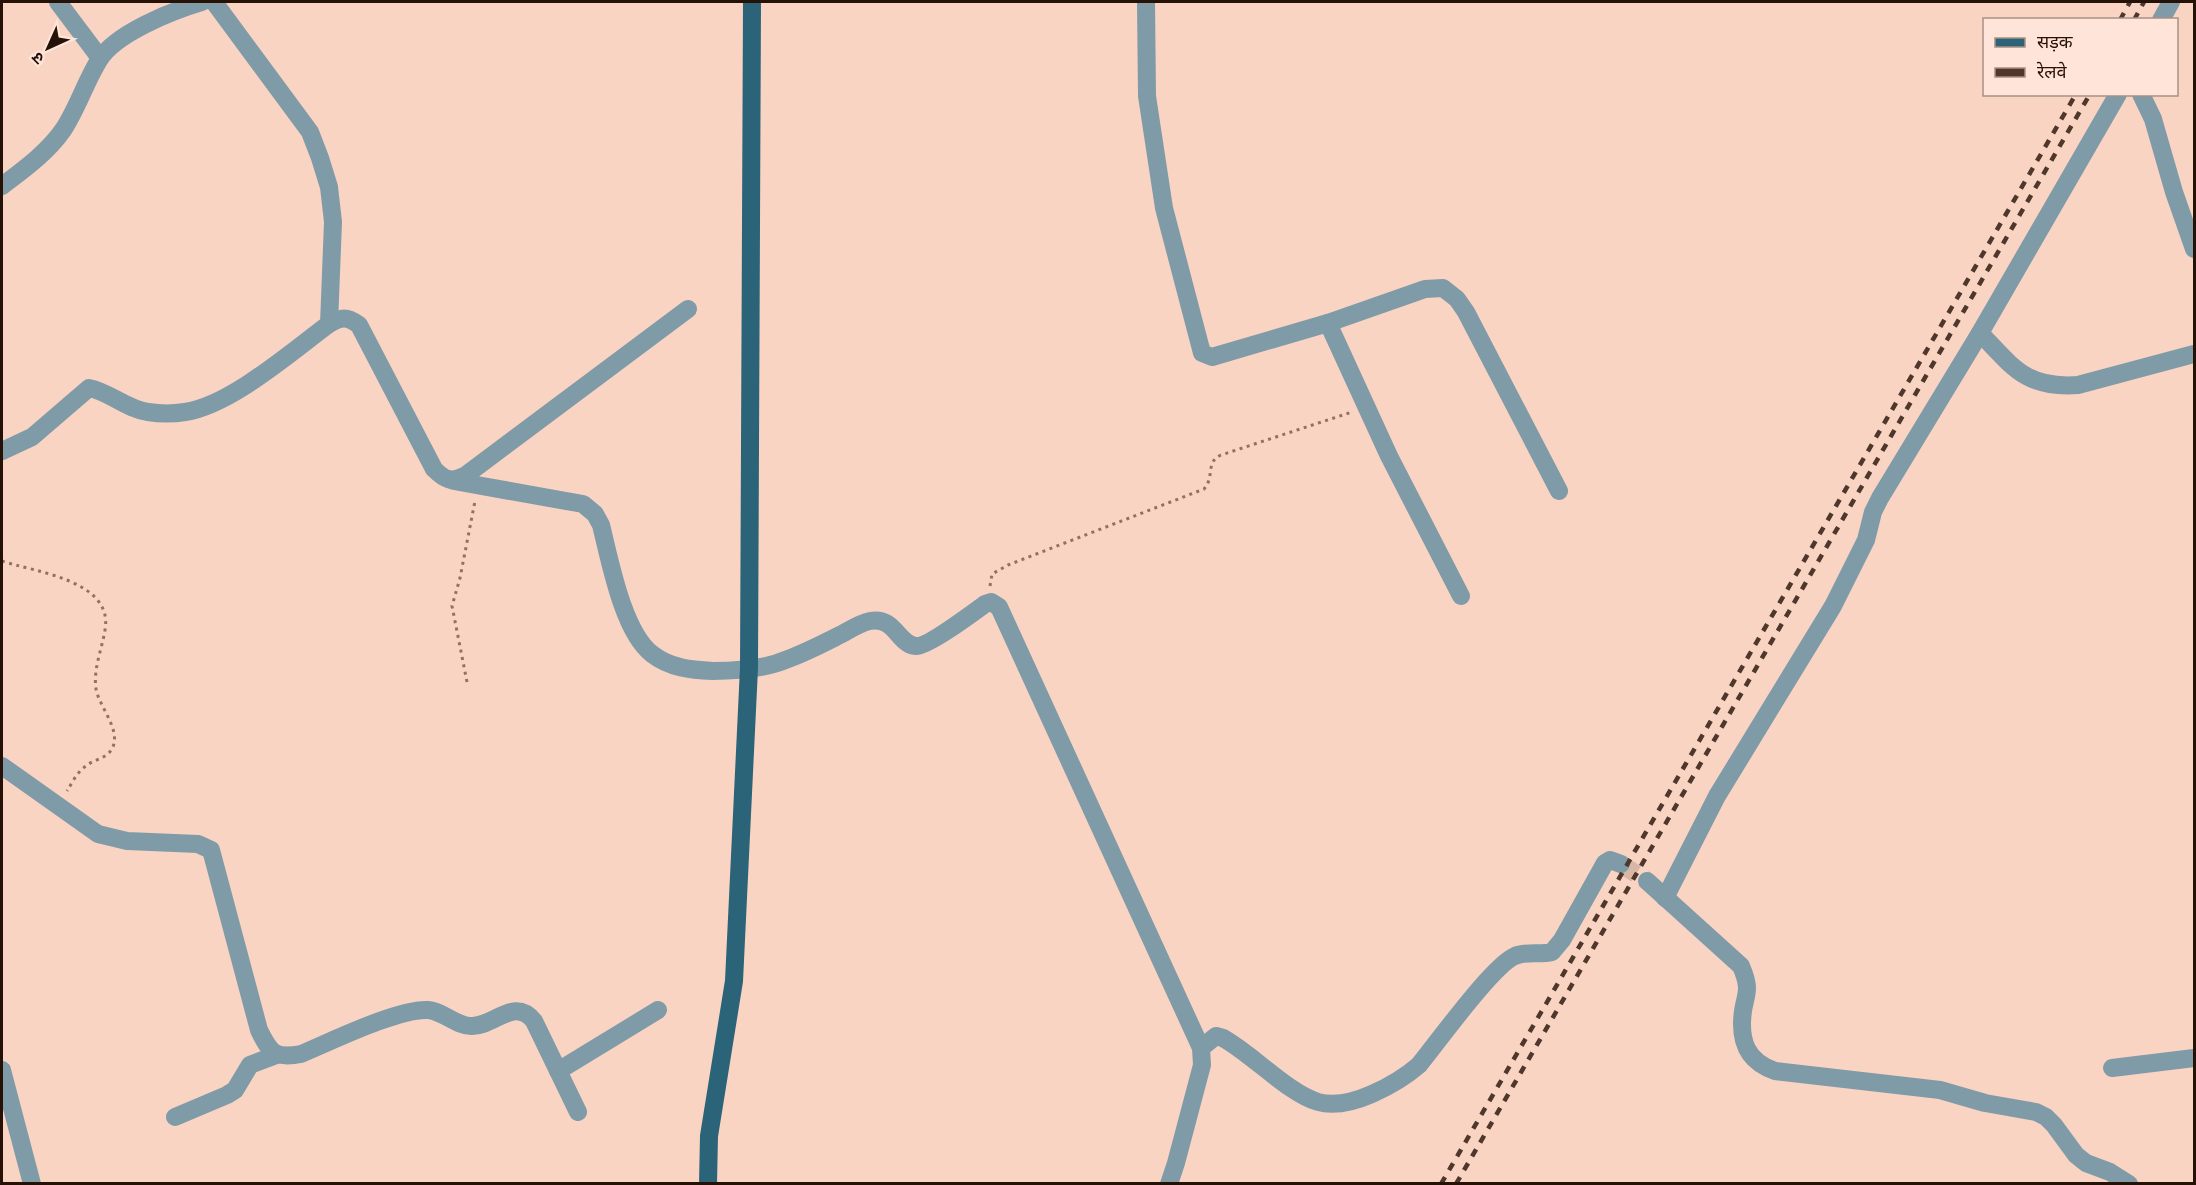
<svg xmlns="http://www.w3.org/2000/svg" width="2196" height="1185" viewBox="0 0 2196 1185" font-family="Figtree,'Noto Sans Devanagari',sans-serif">
	<style>
		.lines { fill: none; stroke-linecap: round; stroke-linejoin: round }
		.minor-tunnel { stroke: #d9b7a7; stroke-width: 18; stroke-dasharray: 18 9; stroke-linecap: butt }
		.path { stroke: #8f7265; stroke-width: 3; stroke-dasharray: 3 4.5; stroke-linecap: butt }
		.minor { stroke: #7f9ba7; stroke-width: 18 }
		.major { stroke: #2b6378; stroke-width: 18 }
		.rail { stroke: #4f372b; stroke-width: 4.5; stroke-dasharray: 8 8; stroke-linecap: butt }
	</style>
	<rect width="100%" height="100%" fill="#f9d4c3"/>
	<g class="lines">
		<path class="minor-tunnel" d="M 1621,864 L 1647,881"/>
		<g class="path">
			<path d="M 2,561 C 34,572 114,580 105,630 C 102,649 93,669 96,689 C 99,707 122,730 112,749 C 106,759 94,759 86,766 C 77,772 72,783 67,791"/>
			<path d="M 990,586 L 992,574 L 1008,565 L 1204,489 C 1215,477 1205,462 1221,455 L 1352,412"/>
			<path d="M 467,682 L 452,606 L 460,578 L 475,501"/>
		</g>
		<g class="minor">
			<path d="M 58,2 L 100,58"/>
			<path d="M 214,2 L 310,132 L 320,158 L 329,187 L 333,222 L 329,324"/>
			<path d="M 1146,2 L 1147,96 L 1164,208 L 1202,353 L 1212,357 L 1328,323 L 1425,289 L 1443,288 L 1457,299 L 1466,312 L 1559,491"/>
			<path d="M 2161,20 L 2171,2"/>
			<path d="M 2141,94 L 2153,119 L 2174,192 L 2194,249"/>
			<path d="M 2,186 C 23,170 47,153 63,130 C 77,109 85,83 99,60 C 116,33 172,11 202,2"/>
			<path d="M 1328,323 L 1389,456 L 1461,596"/>
			<path d="M 1980,333 C 2013,367 2026,389 2078,385 L 2194,354"/>
			<path d="M 2,451 L 32,437 L 89,388 C 110,392 126,409 148,412 C 160,414 173,414 185,412 C 231,405 291,352 329,324 C 341,317 347,316 359,325 L 434,469 C 445,480 451,483 466,475 L 688,309"/>
			<path d="M 454,481 L 583,504 L 595,514 L 601,525 C 610,561 623,632 652,654 C 670,668 691,670 713,671 C 738,671 765,669 788,659 C 807,652 824,643 842,634 C 851,629 860,623 870,621 C 895,616 898,645 916,646 C 927,647 974,612 985,604 L 991,602 L 999,607 L 1201,1048 L 1202,1065 L 1176,1163 L 1169,1184"/>
			<path d="M 2,766 L 98,834 L 127,841 L 198,844 L 211,850 L 259,1030 C 270,1053 275,1059 301,1054 C 330,1042 399,1008 428,1010 C 443,1011 456,1026 471,1026 C 494,1027 514,996 534,1021 L 578,1112"/>
			<path d="M 1647,881 L 1741,966 C 1744,973 1747,980 1747,988 C 1747,996 1744,1003 1743,1011 C 1739,1040 1746,1061 1775,1071 L 1940,1090 L 1985,1103 L 2036,1112 L 2046,1117 L 2054,1125 L 2076,1155 L 2086,1163 L 2110,1172 L 2129,1184"/>
			<path d="M 1665,898 L 1717,796 L 1833,606 L 1866,540 L 1873,512 L 1880,498 L 1980,333 L 2118,94"/>
			<path d="M 1201,1048 L 1216,1036 L 1223,1038 C 1252,1054 1288,1093 1318,1102 C 1336,1107 1356,1101 1372,1094 C 1390,1086 1404,1078 1419,1065 C 1437,1043 1493,965 1515,956 C 1526,951 1540,955 1552,952 L 1562,940 L 1605,863 L 1610,860 L 1621,864"/>
			<path d="M 2112,1068 L 2194,1058"/>
			<path d="M 2,1070 L 32,1184"/>
			<path d="M 558,1071 L 658,1010"/>
			<path d="M 175,1117 L 227,1095 L 235,1090 L 250,1065 L 276,1055"/>
		</g>
		<path class="major" d="M 708,1184 L 709,1136 L 734,981 L 749,668 L 752,2"/>
		<g class="rail">
			<path d="M 2120,20 L 2130,2"/>
			<path d="M 2134,20 L 2144,2"/>
			<path d="M 1441,1184 L 2076,94"/>
			<path d="M 1456,1184 L 2090,94"/>
		</g>
	</g>
	<rect width="2196" height="1185" fill="none" stroke="#261107" stroke-width="6"/>
	<rect x="1983" y="18" width="195" height="78" fill="#fee4d9" stroke="#a89085" stroke-width="1.5"/>
	<rect x="1995" y="38" width="30" height="9" fill="#2b6378" stroke="#a89085" stroke-width="1.5"/>
	<text x="2037" y="48" font-size="18" fill="#261107">सड़क</text>
	<rect x="1995" y="68" width="30" height="9" fill="#4f372b" stroke="#a89085" stroke-width="1.5"/>
	<text x="2037" y="78" font-size="18" fill="#261107">रेलवे</text>
	<g transform="translate(48 48) rotate(225)" stroke="#fee4d9" stroke-width="4.5" paint-order="stroke">
	<path d="M0-4.5L10 22L0 15L-10 22Z" fill="#261107"/>
	<text y="-9" font-size="16" font-weight="bold" text-anchor="middle" fill="#261107">उ</text>
	</g>
</svg>
